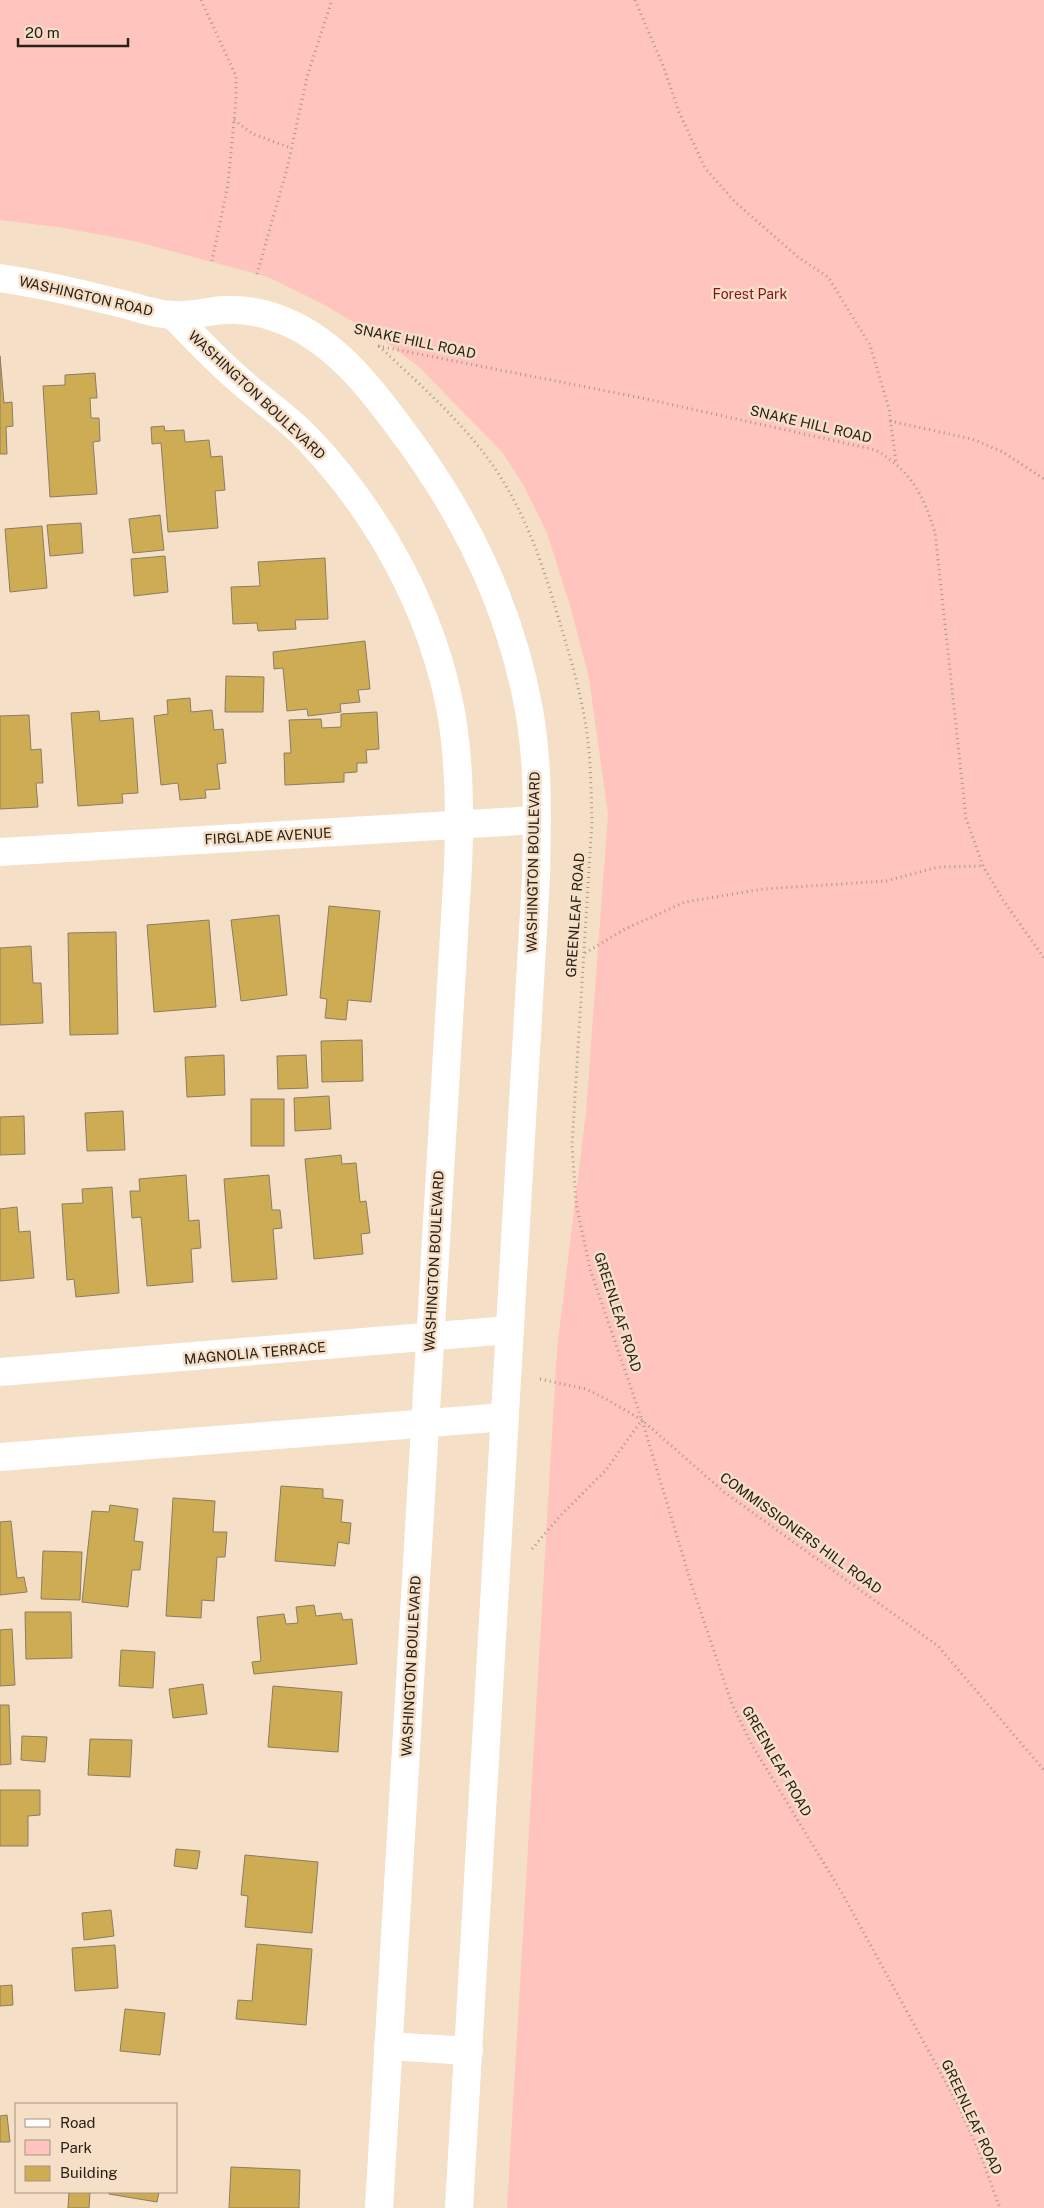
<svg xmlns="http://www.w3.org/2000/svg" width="1044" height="2208" viewBox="0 0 1044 2208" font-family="'Public Sans',sans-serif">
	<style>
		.green { fill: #fec4bd }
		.building { fill: #cdac53; stroke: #887e63 }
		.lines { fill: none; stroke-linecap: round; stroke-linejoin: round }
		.path { stroke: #a99785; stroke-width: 3; stroke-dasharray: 1 4; stroke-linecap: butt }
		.minor { stroke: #fff; stroke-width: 28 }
		.labels { text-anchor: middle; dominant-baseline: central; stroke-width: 5; stroke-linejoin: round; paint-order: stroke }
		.park-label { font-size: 14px; fill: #821316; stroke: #f6dfc7 }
		.street-label { font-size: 14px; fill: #292018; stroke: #f6dfc7 }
	</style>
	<rect width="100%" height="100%" fill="#f6dfc7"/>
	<path class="green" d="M 0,0 L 1044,0 L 1044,2208 L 507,2208 L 557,1349 L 586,1112 L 608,814 L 589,678 L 571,609 L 547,533 L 524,486 L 502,452 L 419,367 L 379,337 L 321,303 L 268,277 L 134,241 L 58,227 L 0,220 Z"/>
	<g class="building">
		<path d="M 0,356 L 4,403 L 12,402 L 13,426 L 6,427 L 7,454 L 0,454 Z"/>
		<path d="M 95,373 L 97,398 L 90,398 L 91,418 L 99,418 L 100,441 L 93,442 L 97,494 L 50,497 L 43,386 L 65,385 L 65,375 Z"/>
		<path d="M 164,426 L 165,431 L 184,430 L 185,442 L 209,440 L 211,457 L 222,456 L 225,490 L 215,491 L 218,528 L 168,532 L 161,443 L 152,444 L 151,427 Z"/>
		<path d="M 160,515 L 164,550 L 133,553 L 129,519 Z"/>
		<path d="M 81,523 L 83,553 L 50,556 L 47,525 Z"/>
		<path d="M 42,526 L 47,588 L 10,592 L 5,529 Z"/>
		<path d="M 165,556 L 168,592 L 134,596 L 131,559 Z"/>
		<path d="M 325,558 L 328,619 L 295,620 L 296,629 L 258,631 L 257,623 L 233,624 L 231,587 L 260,586 L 258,562 Z"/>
		<path d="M 365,641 L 370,689 L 358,690 L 360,702 L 340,704 L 341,712 L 308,716 L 307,709 L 287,711 L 283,668 L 274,669 L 273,652 Z"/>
		<path d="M 226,676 L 264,677 L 263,712 L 225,712 Z"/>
		<path d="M 190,698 L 191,712 L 212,710 L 214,730 L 223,729 L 226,763 L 217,764 L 220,789 L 205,790 L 206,798 L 180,800 L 178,783 L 161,785 L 154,716 L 168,714 L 167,700 Z"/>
		<path d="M 99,711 L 100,721 L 133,718 L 138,793 L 122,794 L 123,803 L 78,806 L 71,713 Z"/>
		<path d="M 377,712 L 379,749 L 366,750 L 367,763 L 357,763 L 357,772 L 344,773 L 344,782 L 285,785 L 284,753 L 291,753 L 289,720 L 321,719 L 322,728 L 341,727 L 341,714 Z"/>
		<path d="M 29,715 L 31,750 L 41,749 L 43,783 L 36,783 L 38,807 L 0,809 L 0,716 Z"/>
		<path d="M 329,906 L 380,911 L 371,1002 L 348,1000 L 346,1020 L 325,1018 L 327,999 L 320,998 Z"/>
		<path d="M 279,915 L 287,995 L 241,1001 L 231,920 Z"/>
		<path d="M 209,920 L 216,1007 L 154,1012 L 147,925 Z"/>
		<path d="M 116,932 L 118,1034 L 70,1035 L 68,933 Z"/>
		<path d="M 31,946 L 33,983 L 41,983 L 43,1023 L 0,1025 L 0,948 Z"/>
		<path d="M 362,1040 L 363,1081 L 322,1082 L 321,1041 Z"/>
		<path d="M 224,1055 L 225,1095 L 187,1097 L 185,1057 Z"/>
		<path d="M 306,1055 L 308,1088 L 278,1089 L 277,1056 Z"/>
		<path d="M 329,1096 L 331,1129 L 295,1131 L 294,1098 Z"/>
		<rect x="251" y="1099" width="33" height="47"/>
		<path d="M 123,1111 L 125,1150 L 87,1151 L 85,1113 Z"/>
		<path d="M 24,1116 L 25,1154 L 0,1155 L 0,1117 Z"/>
		<path d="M 341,1155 L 342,1164 L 356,1163 L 360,1202 L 366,1201 L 370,1233 L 361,1234 L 363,1254 L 314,1259 L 305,1159 Z"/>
		<path d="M 186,1175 L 189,1221 L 199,1220 L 201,1248 L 191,1249 L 193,1282 L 147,1286 L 141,1217 L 132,1218 L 130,1191 L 140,1191 L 139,1179 Z"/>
		<path d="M 269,1175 L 272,1210 L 280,1210 L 282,1228 L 273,1229 L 277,1279 L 232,1282 L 224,1179 Z"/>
		<path d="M 112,1187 L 119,1293 L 76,1297 L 74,1279 L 67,1280 L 62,1204 L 83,1203 L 82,1189 Z"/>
		<path d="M 17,1207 L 19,1232 L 30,1231 L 34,1278 L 0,1281 L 0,1209 Z"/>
		<path d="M 281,1486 L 323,1489 L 323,1498 L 343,1500 L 341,1522 L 351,1523 L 349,1544 L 338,1542 L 335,1566 L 275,1561 Z"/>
		<path d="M 173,1498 L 215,1501 L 213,1532 L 227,1532 L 225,1557 L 217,1557 L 214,1601 L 202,1600 L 201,1618 L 166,1616 Z"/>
		<path d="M 110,1505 L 138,1509 L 134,1541 L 143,1542 L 140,1570 L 132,1570 L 128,1607 L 82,1602 L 92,1511 L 109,1512 Z"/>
		<path d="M 11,1521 L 17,1578 L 24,1577 L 27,1592 L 0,1595 L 0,1522 Z"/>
		<path d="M 43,1551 L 82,1552 L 80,1600 L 41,1599 Z"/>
		<path d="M 314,1605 L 316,1616 L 341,1613 L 343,1620 L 352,1619 L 357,1664 L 254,1674 L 252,1662 L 261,1661 L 257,1617 L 284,1614 L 286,1624 L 298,1623 L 296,1607 Z"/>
		<path d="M 25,1612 L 71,1612 L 72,1658 L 26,1659 Z"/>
		<path d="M 12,1629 L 15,1685 L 0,1686 L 0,1630 Z"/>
		<path d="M 121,1650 L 155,1652 L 153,1688 L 119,1686 Z"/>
		<path d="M 203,1684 L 207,1714 L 173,1718 L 169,1689 Z"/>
		<path d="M 273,1686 L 342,1692 L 338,1752 L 268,1747 Z"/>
		<path d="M 0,1705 L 9,1705 L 11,1764 L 0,1765 Z"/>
		<path d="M 22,1736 L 47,1737 L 45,1762 L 21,1760 Z"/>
		<path d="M 90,1739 L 132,1740 L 130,1777 L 88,1775 Z"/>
		<path d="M 0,1790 L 40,1790 L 40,1815 L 28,1816 L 28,1846 L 0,1846 Z"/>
		<path d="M 176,1849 L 200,1851 L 197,1869 L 174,1866 Z"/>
		<path d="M 245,1855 L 318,1862 L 312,1933 L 245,1927 L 248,1896 L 241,1895 Z"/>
		<path d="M 111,1910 L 114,1936 L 84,1940 L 82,1913 Z"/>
		<path d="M 257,1944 L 312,1949 L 306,2025 L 236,2019 L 238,2000 L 252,2001 Z"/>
		<path d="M 115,1945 L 118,1988 L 75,1991 L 72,1948 Z"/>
		<path d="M 12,1985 L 13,2005 L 0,2006 L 0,1986 Z"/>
		<path d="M 125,2009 L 165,2013 L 160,2055 L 120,2051 Z"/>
		<path d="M 7,2115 L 10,2142 L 0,2142 L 0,2116 Z"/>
		<path d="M 231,2167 L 300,2170 L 299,2208 L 229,2208 Z"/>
		<path d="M 69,2192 L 90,2192 L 89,2208 L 68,2208 Z"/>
		<path d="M 109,2192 L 159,2192 L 157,2202 L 109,2194 Z"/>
	</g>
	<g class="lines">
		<g class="path">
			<path d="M 201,0 L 236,76 L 236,99 L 228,184 L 212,261"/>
			<path d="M 635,0 L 664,68 L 679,112 L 705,168 L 735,202 L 798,257 L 828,277 L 870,345 L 889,409 L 896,462"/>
			<path d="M 234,120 L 253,134 L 291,148"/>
			<path d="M 257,274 L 287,169 L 307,77 L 332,0"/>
			<path d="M 378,346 L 642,398 L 876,450 C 912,472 922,493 935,532 L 966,818 L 983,866 L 1003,900 L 1044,958"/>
			<path d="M 379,346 C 419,384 462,421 494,467 C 525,513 541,559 557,613 C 568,650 580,688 586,727 C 591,758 591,790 592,821 L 572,1145 L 576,1203 L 590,1269 L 642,1420 L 692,1586 L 732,1704 L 752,1745 L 842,1893 L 956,2101 L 979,2151 L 1000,2208"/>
			<path d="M 890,421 L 972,439 L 1003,452 L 1044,479"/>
			<path d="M 585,953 L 625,929 L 685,902 L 763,889 L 886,881 L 938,867 L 983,866"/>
			<path d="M 540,1379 L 586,1389 L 606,1399 L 642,1420 L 724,1492 L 938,1646 L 1044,1770"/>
			<path d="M 532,1549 L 559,1517 L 606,1470 L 641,1421"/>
		</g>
		<g class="minor">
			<path d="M 0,278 C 40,284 80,293 119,303 C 136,307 156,315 174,315 C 191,316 208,311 225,310 C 247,309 269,314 289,323 C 336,344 370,387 400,428 C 464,512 510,605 529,710 C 539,765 537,822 536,878 L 459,2208"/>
			<path d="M 173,315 C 194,337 215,359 238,379 C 260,399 286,416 307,438 C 378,512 432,610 451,712 C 460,763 460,815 458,867 L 379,2208"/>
			<path d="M 0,852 L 537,820"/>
			<path d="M 0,1372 L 509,1330"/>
			<path d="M 0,1457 L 505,1417"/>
			<path d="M 388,2046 L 469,2051"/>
		</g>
	</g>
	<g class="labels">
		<g class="park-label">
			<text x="750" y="294">Forest Park</text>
		</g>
		<g class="street-label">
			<text transform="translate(86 296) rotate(13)">WASHINGTON ROAD</text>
			<text transform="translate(415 341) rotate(12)">SNAKE HILL ROAD</text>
			<text transform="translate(257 395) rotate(43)">WASHINGTON BOULEVARD</text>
			<text transform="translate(811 424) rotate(13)">SNAKE HILL ROAD</text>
			<text transform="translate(268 836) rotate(-3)">FIRGLADE AVENUE</text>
			<text transform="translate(533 862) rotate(-89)">WASHINGTON BOULEVARD</text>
			<text transform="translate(575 915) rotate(-86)">GREENLEAF ROAD</text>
			<text transform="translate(434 1261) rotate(-87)">WASHINGTON BOULEVARD</text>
			<text transform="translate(618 1312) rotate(72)">GREENLEAF ROAD</text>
			<text transform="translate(255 1353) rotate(-5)">MAGNOLIA TERRACE</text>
			<text transform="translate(801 1533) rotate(36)">COMMISSIONERS HILL ROAD</text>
			<text transform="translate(411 1666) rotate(-87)">WASHINGTON BOULEVARD</text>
			<text transform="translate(777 1761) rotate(60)">GREENLEAF ROAD</text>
			<text transform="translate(972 2117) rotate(65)">GREENLEAF ROAD</text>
		</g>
	</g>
	<rect x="15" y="2103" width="162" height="90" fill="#f6dfc7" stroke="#a49381"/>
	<rect x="25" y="2119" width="25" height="8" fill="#ffffff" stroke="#a49381"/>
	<text x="60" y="2128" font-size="15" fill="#292018">Road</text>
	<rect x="25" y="2140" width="25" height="15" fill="#fec4bd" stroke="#a49381"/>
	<text x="60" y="2153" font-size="15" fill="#292018">Park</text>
	<rect x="25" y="2166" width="25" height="15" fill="#cdac53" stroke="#a49381"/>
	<text x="60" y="2178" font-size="15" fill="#292018">Building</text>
	<path d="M18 38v8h110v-8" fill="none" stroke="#292018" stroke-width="2.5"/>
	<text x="25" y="38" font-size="15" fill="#292018" stroke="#f6dfc7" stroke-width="4" paint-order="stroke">20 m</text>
</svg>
